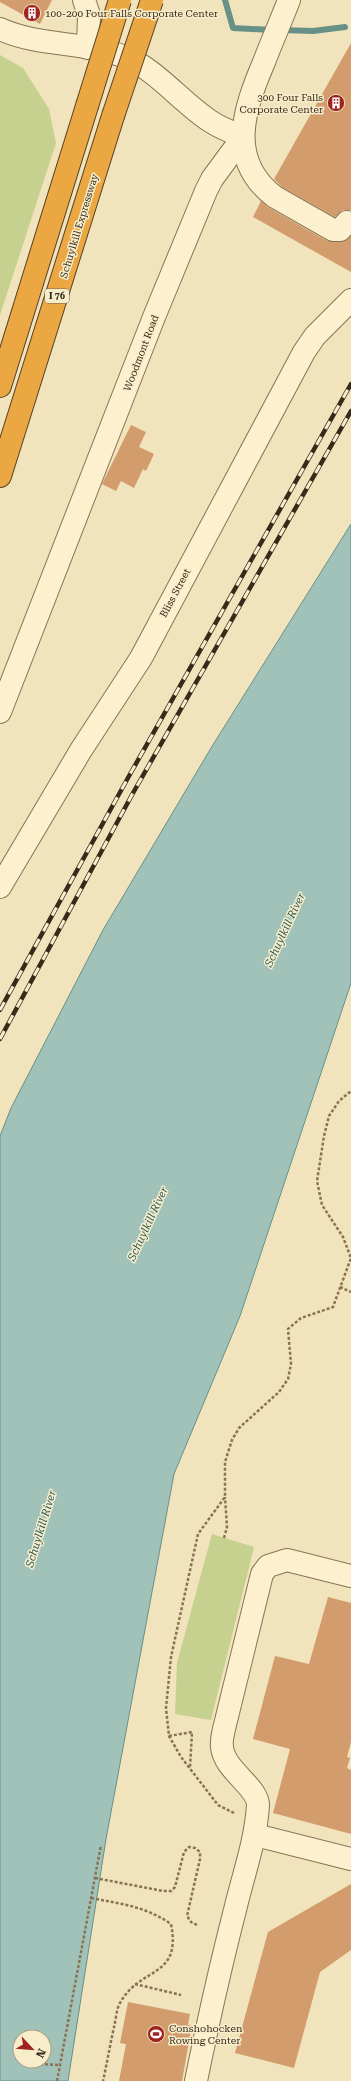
<svg xmlns="http://www.w3.org/2000/svg" width="351" height="2081" viewBox="0 0 351 2081" font-family="'Roboto Serif',serif">
	<style>
		.green { fill: #c6d08f }
		.water { fill: #a0c2b9; stroke: #679087; fill-rule: evenodd }
		.lines { fill: none; stroke-linecap: round; stroke-linejoin: round }
		.stream { stroke: #679087; stroke-width: 6 }
		.building { fill: #d39c6d }
		.minor-casing { stroke: #8a7354; stroke-width: 24 }
		.highway-casing { stroke: #574029; stroke-width: 24 }
		.path { stroke: #8a7354; stroke-width: 2.5; stroke-dasharray: 3 2; stroke-linecap: butt }
		.minor { stroke: #fcf0cf; stroke-width: 22 }
		.highway { stroke: #eaa742; stroke-width: 22 }
		.rail-casing { stroke: #382a1a; stroke-width: 4.5 }
		.rail { stroke: #f8edcb; stroke-width: 3; stroke-dasharray: 9; stroke-linecap: butt }
		.highway-bridge-casing { stroke: #574029; stroke-width: 24; stroke-linecap: butt }
		.highway-bridge { stroke: #eaa742; stroke-width: 22 }
		.labels { text-anchor: middle; dominant-baseline: central; stroke-width: 3; stroke-linejoin: round; paint-order: stroke }
		.shield { fill: #f8edcb; stroke: #72644f; stroke-width: 1 }
		.shield-label { font-size: 9px; font-weight: bold; fill: #382a1a }
		.poi-label { font-size: 10px; fill: #382a1a; stroke: #f8edcb; text-anchor: start }
		.street-label { font-size: 10px; fill: #382a1a; stroke: #f8edcb }
		.water-label { font-size: 11px; font-style: italic; fill: #285958; stroke: #f8edcb }
	</style>
	<rect width="100%" height="100%" fill="#f1e3bb"/>
	<g class="green">
		<path d="M 0,55 L 23,68 L 49,109 L 56,143 L 0,315 Z"/>
		<path d="M 212,1534 L 254,1547 L 211,1720 L 175,1714 L 177,1663 Z"/>
	</g>
	<path class="water" d="M 351,524 L 351,983 L 240,1316 L 174,1474 L 106,1839 L 68,2081 L 0,2081 L 0,1136 L 11,1108 L 103,930 L 211,748 ZM 20,2037 L 44,2037 L 44,2061 L 20,2061 Z"/>
	<g class="lines">
		<g class="stream">
			<path d="M 225,0 L 233,28 L 272,30"/>
			<path d="M 281,30 L 313,31 L 345,27"/>
		</g>
	</g>
	<g class="building">
		<path d="M 0,0 L 52,0 L 40,24 L 0,2 Z"/>
		<path d="M 351,43 L 351,210 L 343,210 L 335,217 L 282,187 L 274,179 Z"/>
		<path d="M 261,201 L 269,208 L 327,241 L 340,242 L 351,236 L 351,272 L 253,217 Z"/>
		<path d="M 131,425 L 146,432 L 139,447 L 154,454 L 146,471 L 143,469 L 134,488 L 121,481 L 116,491 L 102,484 Z"/>
		<path d="M 328,1597 L 351,1603 L 351,1742 L 347,1757 L 350,1758 L 347,1768 L 351,1770 L 351,1834 L 273,1813 L 290,1749 L 253,1739 L 275,1656 L 309,1664 Z"/>
		<path d="M 351,1884 L 351,1950 L 320,1972 L 294,2068 L 235,2053 L 268,1932 Z"/>
		<path d="M 128,2002 L 190,2014 L 188,2025 L 192,2025 L 182,2081 L 119,2081 L 126,2044 L 120,2043 Z"/>
	</g>
	<g class="lines">
		<defs>
			<g id="minor">
				<path d="M 84,0 L 89,15 L 88,48"/>
				<path d="M 289,0 C 281,21 272,41 264,62 C 244,109 226,160 275,197 L 333,230 L 340,230 L 347,222"/>
				<path d="M 0,29 C 39,47 85,41 125,57 C 156,69 182,103 210,121 C 220,128 232,132 243,137"/>
				<path d="M 0,712 L 154,317 L 206,191 L 212,179 L 243,137"/>
				<path d="M 0,887 L 81,750 L 141,658 L 304,352 L 315,336 L 351,300"/>
				<path d="M 255,1835 L 351,1859"/>
				<path d="M 196,2081 C 208,2022 221,1964 236,1906 C 244,1873 256,1839 258,1805 C 258,1787 224,1770 222,1747 C 221,1741 223,1734 224,1729 L 262,1574 L 268,1566 L 287,1560 L 351,1576"/>
			</g>
			<g id="highway">
				<path d="M 0,386 L 87,106"/>
				<path d="M 0,476 L 113,116"/>
			</g>
		</defs>
		<use href="#minor" class="minor-casing"/>
		<use href="#highway" class="highway-casing"/>
		<g class="path">
			<path d="M 340,1287 L 351,1292"/>
			<path d="M 224,1538 L 227,1527 L 225,1497"/>
			<path d="M 169,1736 L 192,1732 L 190,1767"/>
			<path d="M 234,1813 L 218,1805 L 181,1757 L 169,1736 L 166,1708 L 171,1657 L 198,1534 L 225,1497 L 225,1462 L 232,1440 L 239,1428 L 279,1392 L 288,1379 L 291,1364 L 288,1329 L 301,1318 L 333,1307 L 351,1258 L 343,1237 L 322,1205 L 317,1181 L 324,1136 L 329,1116 L 339,1101 L 351,1091"/>
			<path d="M 95,1878 L 163,1891 L 171,1891 L 175,1887 L 184,1852 L 189,1847 L 195,1848 L 200,1852 L 200,1859 L 187,1916 L 191,1922 L 197,1925"/>
			<path d="M 91,1898 C 121,1904 145,1906 171,1924 C 182,1979 140,1966 120,2003 C 116,2010 116,2020 114,2027 C 110,2045 107,2063 103,2081"/>
			<path d="M 135,1984 L 181,1995"/>
			<path d="M 40,2064 L 60,2065"/>
			<path d="M 57,2081 L 101,1845"/>
		</g>
		<use href="#minor" class="minor"/>
		<use href="#highway" class="highway"/>
		<defs>
			<g id="rail">
				<path d="M 0,1010 L 129,776 L 351,384"/>
				<path d="M 0,1039 L 133,793 L 351,411"/>
			</g>
		</defs>
		<use href="#rail" class="rail-casing"/>
		<use href="#rail" class="rail"/>
		<defs>
			<g id="highway-bridge">
				<path d="M 87,106 L 120,0"/>
				<path d="M 113,116 L 152,0"/>
			</g>
		</defs>
		<use href="#highway-bridge" class="highway-bridge-casing"/>
		<use href="#highway-bridge" class="highway-bridge"/>
	</g>
	<defs>
		<symbol id="building-disc" viewBox="-11 -11 22 22"><circle r="9.5" fill="#9e231f" stroke="#f8edcb"/><path d="M-4-6H4V6H1V3H-1V6H-4ZM-2.5-4.3h1.7v1.8h-1.7ZM.8-4.3h1.7v1.8H.8ZM-2.5-1h1.7V.8h-1.7ZM.8-1h1.7V.8H.8Z" fill="#fff"/></symbol>
		<symbol id="stadium-disc" viewBox="-11 -11 22 22"><circle r="9.5" fill="#9e231f" stroke="#f8edcb"/><path d="M0-5a6.5 5 0 1 0 0 10a6.5 5 0 1 0 0-10ZM-3.5-1.8h7v3.6h-7Z" fill="#fff"/></symbol>
	</defs>
	<g fill-rule="evenodd">
		<use href="#building-disc" x="22" y="3" width="20" height="20"/>
		<use href="#building-disc" x="326" y="93" width="20" height="20"/>
		<use href="#stadium-disc" x="146" y="2024" width="20" height="20"/>
	</g>
	<g class="labels">
		<rect class="shield" x="45" y="289" width="24" height="14" rx="3"/>
		<g class="shield-label">
			<text x="57" y="296">I 76</text>
		</g>
		<g class="poi-label">
			<text x="45" y="13">100-200 Four Falls Corporate Center</text>
			<text x="323" y="97" text-anchor="end">300 Four Falls<tspan x="323" dy="12">Corporate Center</tspan></text>
			<text x="169" y="2028">Conshohocken<tspan x="169" dy="12">Rowing Center</tspan></text>
		</g>
		<g class="street-label">
			<text transform="translate(79 226) rotate(-73)">Schuylkill Expressway</text>
			<text transform="translate(141 353) rotate(-69)">Woodmont Road</text>
			<text transform="translate(175 593) rotate(-62)">Bliss Street</text>
		</g>
		<g class="water-label">
			<text transform="translate(285 930) rotate(-65)">Schuylkill River</text>
			<text transform="translate(148 1224) rotate(-65)">Schuylkill River</text>
			<text transform="translate(41 1529) rotate(-73)">Schuylkill River</text>
		</g>
	</g>
	<g transform="translate(32 2049) rotate(116)"><circle r="19" fill="#f8edcb" stroke="#ab9f84"/>
	<path d="M0-3L7 15L0 10L-7 15Z" fill="#9e231f"/>
	<text y="-6" font-size="11" font-weight="bold" text-anchor="middle" fill="#382a1a">N</text>
	</g>
</svg>
